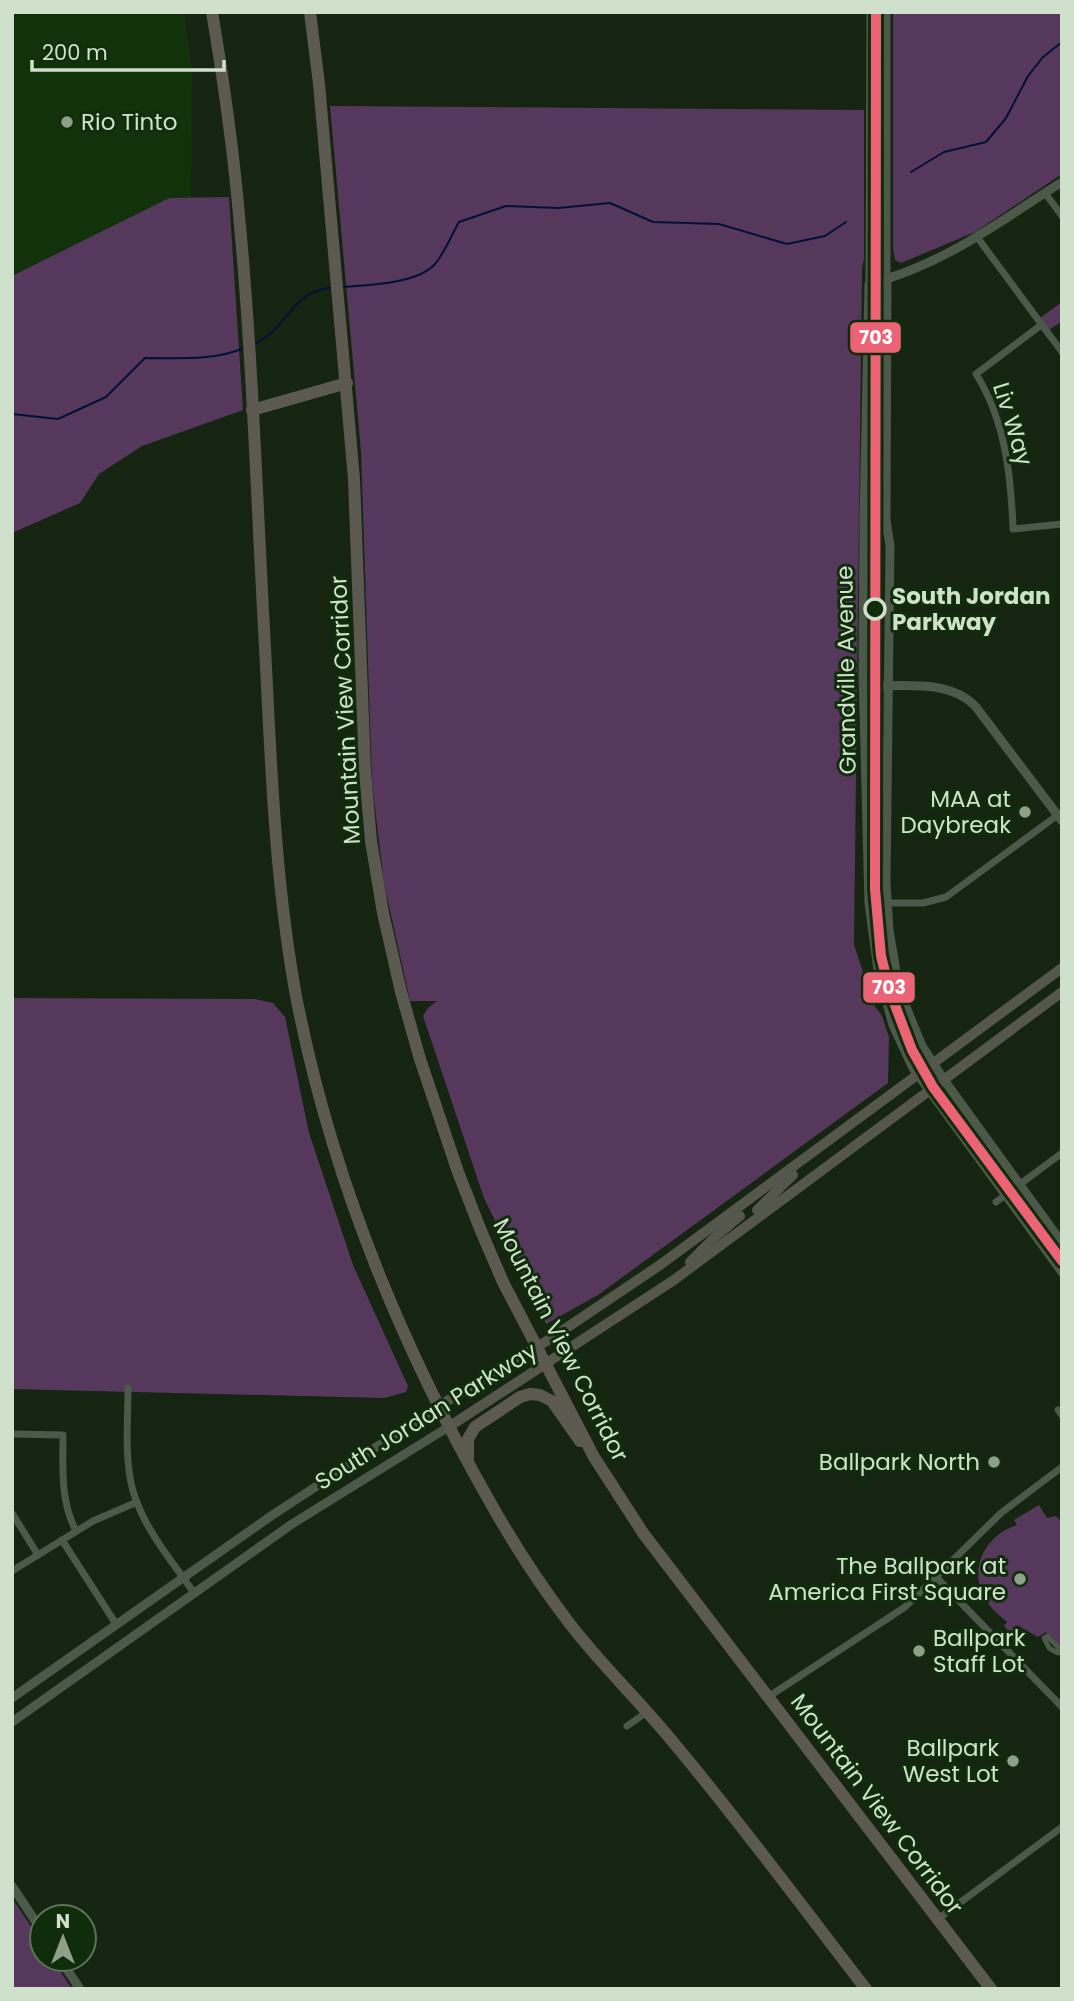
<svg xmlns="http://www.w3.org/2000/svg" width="1074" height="2001" viewBox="0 0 1074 2001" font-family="Poppins,sans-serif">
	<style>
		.built { fill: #12320c }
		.green { fill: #56385c }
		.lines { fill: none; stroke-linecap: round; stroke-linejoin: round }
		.stream { stroke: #021038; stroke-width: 2 }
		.pedestrian { stroke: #4c584a; stroke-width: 5 }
		.minor { stroke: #4c584a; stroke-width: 7 }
		.tertiary { stroke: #4c584a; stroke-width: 9 }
		.primary { stroke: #56574c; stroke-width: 10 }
		.trunk { stroke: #5c5a50; stroke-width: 12 }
		.rail-1-casing { stroke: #0f2d0a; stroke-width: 16 }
		.rail-1 { stroke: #ec6376; stroke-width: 10 }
		.poi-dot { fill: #8e9f8a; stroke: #0f2d0a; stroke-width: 2.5 }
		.stop-dot { fill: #0f2d0a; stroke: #cfe0cb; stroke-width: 3.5 }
		.labels { text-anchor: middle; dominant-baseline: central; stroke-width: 6; stroke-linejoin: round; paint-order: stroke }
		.poi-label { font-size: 23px; fill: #cfe0cb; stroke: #0f2d0a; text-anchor: end }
		.street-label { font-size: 23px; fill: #cfe0cb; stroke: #0f2d0a }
		.stop-label { font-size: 23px; font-weight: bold; fill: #cfe0cb; stroke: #0f2d0a; text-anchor: start }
		.line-badge { stroke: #0f2d0a; stroke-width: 2.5 }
		.badge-label { font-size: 19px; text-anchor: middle; font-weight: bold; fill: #fff }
	</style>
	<rect width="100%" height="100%" fill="#152512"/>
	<path class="built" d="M 12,12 L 184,12 L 192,69 L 191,198 L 169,198 L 12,276 Z"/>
	<g class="green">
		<path d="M 893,12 L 1062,12 L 1062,174 L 975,232 L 901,263 L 895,260 L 893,248 Z"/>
		<path d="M 330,106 L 864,110 L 864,259 L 862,268 L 854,945 L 874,1005 L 882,1016 L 889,1037 L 888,1083 L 598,1295 L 546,1324 L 484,1198 L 423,1016 L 428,1008 L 437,1001 L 410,1001 L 384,883 L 372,783 L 361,451 Z"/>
		<path d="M 229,197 L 243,410 L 142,446 L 99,474 L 80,503 L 12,533 L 12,276 L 169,198 Z"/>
		<path d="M 1062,302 L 1062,321 L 1049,330 L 1040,318 Z"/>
		<path d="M 12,998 L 255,999 L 273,1003 L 285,1017 L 309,1133 L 353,1265 L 408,1386 L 406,1392 L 384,1398 L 12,1389 Z"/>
		<path d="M 1039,1505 L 1047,1518 L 1056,1516 L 1062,1522 L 1062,1649 L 1046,1632 L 1038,1637 L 1017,1625 L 1011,1634 L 1004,1626 L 1007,1622 C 999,1615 989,1607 984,1597 C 968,1567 987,1534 1017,1525 L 1014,1520 Z"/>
		<path d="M 12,1898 L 42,1943 L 42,1959 L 52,1959 L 72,1989 L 12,1989 Z"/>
	</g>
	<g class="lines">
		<g class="stream">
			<path d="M 911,172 L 944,152 L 986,142 L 1006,118 L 1028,76 L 1043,57 L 1062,42"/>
			<path d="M 343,287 C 367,285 416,284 434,265 C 443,256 452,234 459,222 L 506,206 L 558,208 L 610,203 L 653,222 L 719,224 L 787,244 L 825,236 L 846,222"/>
			<path d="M 256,343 C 287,329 292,291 330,288"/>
			<path d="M 12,414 L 58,419 L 106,397 L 145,358 C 177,358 214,361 244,348"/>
		</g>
		<path class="pedestrian" d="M 1047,1636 L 1061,1650 L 1058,1653 L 1049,1648 L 1044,1638 Z"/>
		<g class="minor">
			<path d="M 1045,193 L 1062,216"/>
			<path d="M 977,237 L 1062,352"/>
			<path d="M 887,279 L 887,12"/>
			<path d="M 869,284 L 870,12"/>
			<path d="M 1041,325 L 976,374 C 1005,420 1011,475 1013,529 L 1062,524"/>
			<path d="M 864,531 L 888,531"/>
			<path d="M 869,903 L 923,903 L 946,897 L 1062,812"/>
			<path d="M 996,1202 L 1062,1153"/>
			<path d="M 128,1388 C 128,1422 124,1458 133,1491 C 144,1529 172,1561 194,1593"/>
			<path d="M 1058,1410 L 1062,1415"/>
			<path d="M 12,1434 L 63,1435 C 63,1468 60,1500 76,1531"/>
			<path d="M 12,1513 L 38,1555"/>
			<path d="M 62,1540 L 116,1624"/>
			<path d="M 12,1571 L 93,1521 L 137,1502"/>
			<path d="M 936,1577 L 1062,1707"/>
			<path d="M 768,1697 L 905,1607 L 1001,1513 L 1062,1467"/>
			<path d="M 627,1726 L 647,1712"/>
			<path d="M 938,1919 L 1062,1827"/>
		</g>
		<g class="tertiary">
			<path d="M 1062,182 C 997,223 945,264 869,284 L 864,517 L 863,674 L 869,903 L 878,970 L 893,1025 L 913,1068 L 1062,1272"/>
			<path d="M 887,279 L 886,520 L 890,546 L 886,883 L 889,930 L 897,977 L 906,1007 L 922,1046 L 944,1080 L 1062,1243"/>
			<path d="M 864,686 C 900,687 949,678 976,707 L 1062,821"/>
			<path d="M 12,1698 L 271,1516 L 439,1406"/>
			<path d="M 12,1722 L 292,1524 L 450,1426"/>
			<path d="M 12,1886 L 42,1931"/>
			<path d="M 60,1959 L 80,1989"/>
		</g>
		<g class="primary">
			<path d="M 757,1210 L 793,1175"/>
			<path d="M 690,1262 L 715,1237 L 740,1216"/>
			<path d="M 439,1406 L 550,1339 L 660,1265 L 1062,968"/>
			<path d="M 450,1426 L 674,1280 L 1062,992"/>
		</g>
		<g class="trunk">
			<path d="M 212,12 C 224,83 234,155 240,226 C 253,366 257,507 265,647 C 271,765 275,884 297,1001 C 332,1178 401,1346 490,1502 C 513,1543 539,1583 567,1620 C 599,1663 639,1700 673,1742 C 740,1822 802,1906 866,1989"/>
			<path d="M 310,12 L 319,84 L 354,479 L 365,772 L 371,841 L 383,913 L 401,992 L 420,1059 L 458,1172 L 481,1231 L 503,1282 L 594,1457 L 643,1533 L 991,1989"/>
			<path d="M 252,410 L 347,383"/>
			<path d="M 468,1458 L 468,1439 L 475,1427 L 520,1397 L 530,1394 L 540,1395 L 552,1401 L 580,1441"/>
		</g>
		<defs>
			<path id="rail-1" d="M 876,12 L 875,889 L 881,956 L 890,992 L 912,1050 L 933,1087 L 1062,1261"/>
		</defs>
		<use href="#rail-1" class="rail-1-casing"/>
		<use href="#rail-1" class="rail-1"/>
	</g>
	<g class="poi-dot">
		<circle cx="67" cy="122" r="7"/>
		<circle cx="1025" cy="812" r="7"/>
		<circle cx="994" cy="1462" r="7"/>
		<circle cx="1020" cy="1579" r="7"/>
		<circle cx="919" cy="1651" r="7"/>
		<circle cx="1013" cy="1761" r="7"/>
	</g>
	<circle class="stop-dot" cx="875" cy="609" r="10"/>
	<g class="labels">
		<g class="poi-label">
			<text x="81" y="122" text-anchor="start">Rio Tinto</text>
			<text x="1011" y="799">MAA at<tspan x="1011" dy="26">Daybreak</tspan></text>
			<text x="980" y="1462">Ballpark North</text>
			<text x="1006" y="1566">The Ballpark at<tspan x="1006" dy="26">America First Square</tspan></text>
			<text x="933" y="1638" text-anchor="start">Ballpark<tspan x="933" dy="26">Staff Lot</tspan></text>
			<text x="999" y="1748">Ballpark<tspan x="999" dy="26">West Lot</tspan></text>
		</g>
		<g class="street-label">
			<text transform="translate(1013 424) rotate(73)">Liv Way</text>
			<text transform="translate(846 670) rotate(-91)">Grandville Avenue</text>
			<text transform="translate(345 710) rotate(-93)">Mountain View Corridor</text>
			<text transform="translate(561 1340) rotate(63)">Mountain View Corridor</text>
			<text transform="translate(426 1416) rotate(-32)">South Jordan Parkway</text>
			<text transform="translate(877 1804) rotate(53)">Mountain View Corridor</text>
		</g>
		<g class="stop-label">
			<text x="892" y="596">South Jordan<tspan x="892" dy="26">Parkway</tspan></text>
		</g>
	</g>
	<g class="line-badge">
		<rect x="849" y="321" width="53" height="33" rx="7" fill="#ec6376"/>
		<rect x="862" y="971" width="54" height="33" rx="7" fill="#ec6376"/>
	</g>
	<g class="badge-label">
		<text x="876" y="344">703</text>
		<text x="889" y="994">703</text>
	</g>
	<rect width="1074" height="2001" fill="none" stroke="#cfe0cb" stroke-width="28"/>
	<g transform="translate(63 1938)"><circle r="33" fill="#0f2d0a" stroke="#5c7557" stroke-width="2"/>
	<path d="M0-5L12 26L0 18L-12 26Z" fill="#8e9f8a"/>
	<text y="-10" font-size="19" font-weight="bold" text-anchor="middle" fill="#cfe0cb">N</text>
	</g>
	<path d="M32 60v10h192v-10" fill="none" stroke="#cfe0cb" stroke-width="3.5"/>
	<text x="42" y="60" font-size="21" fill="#cfe0cb" stroke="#0f2d0a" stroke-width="5" paint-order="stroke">200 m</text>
</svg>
